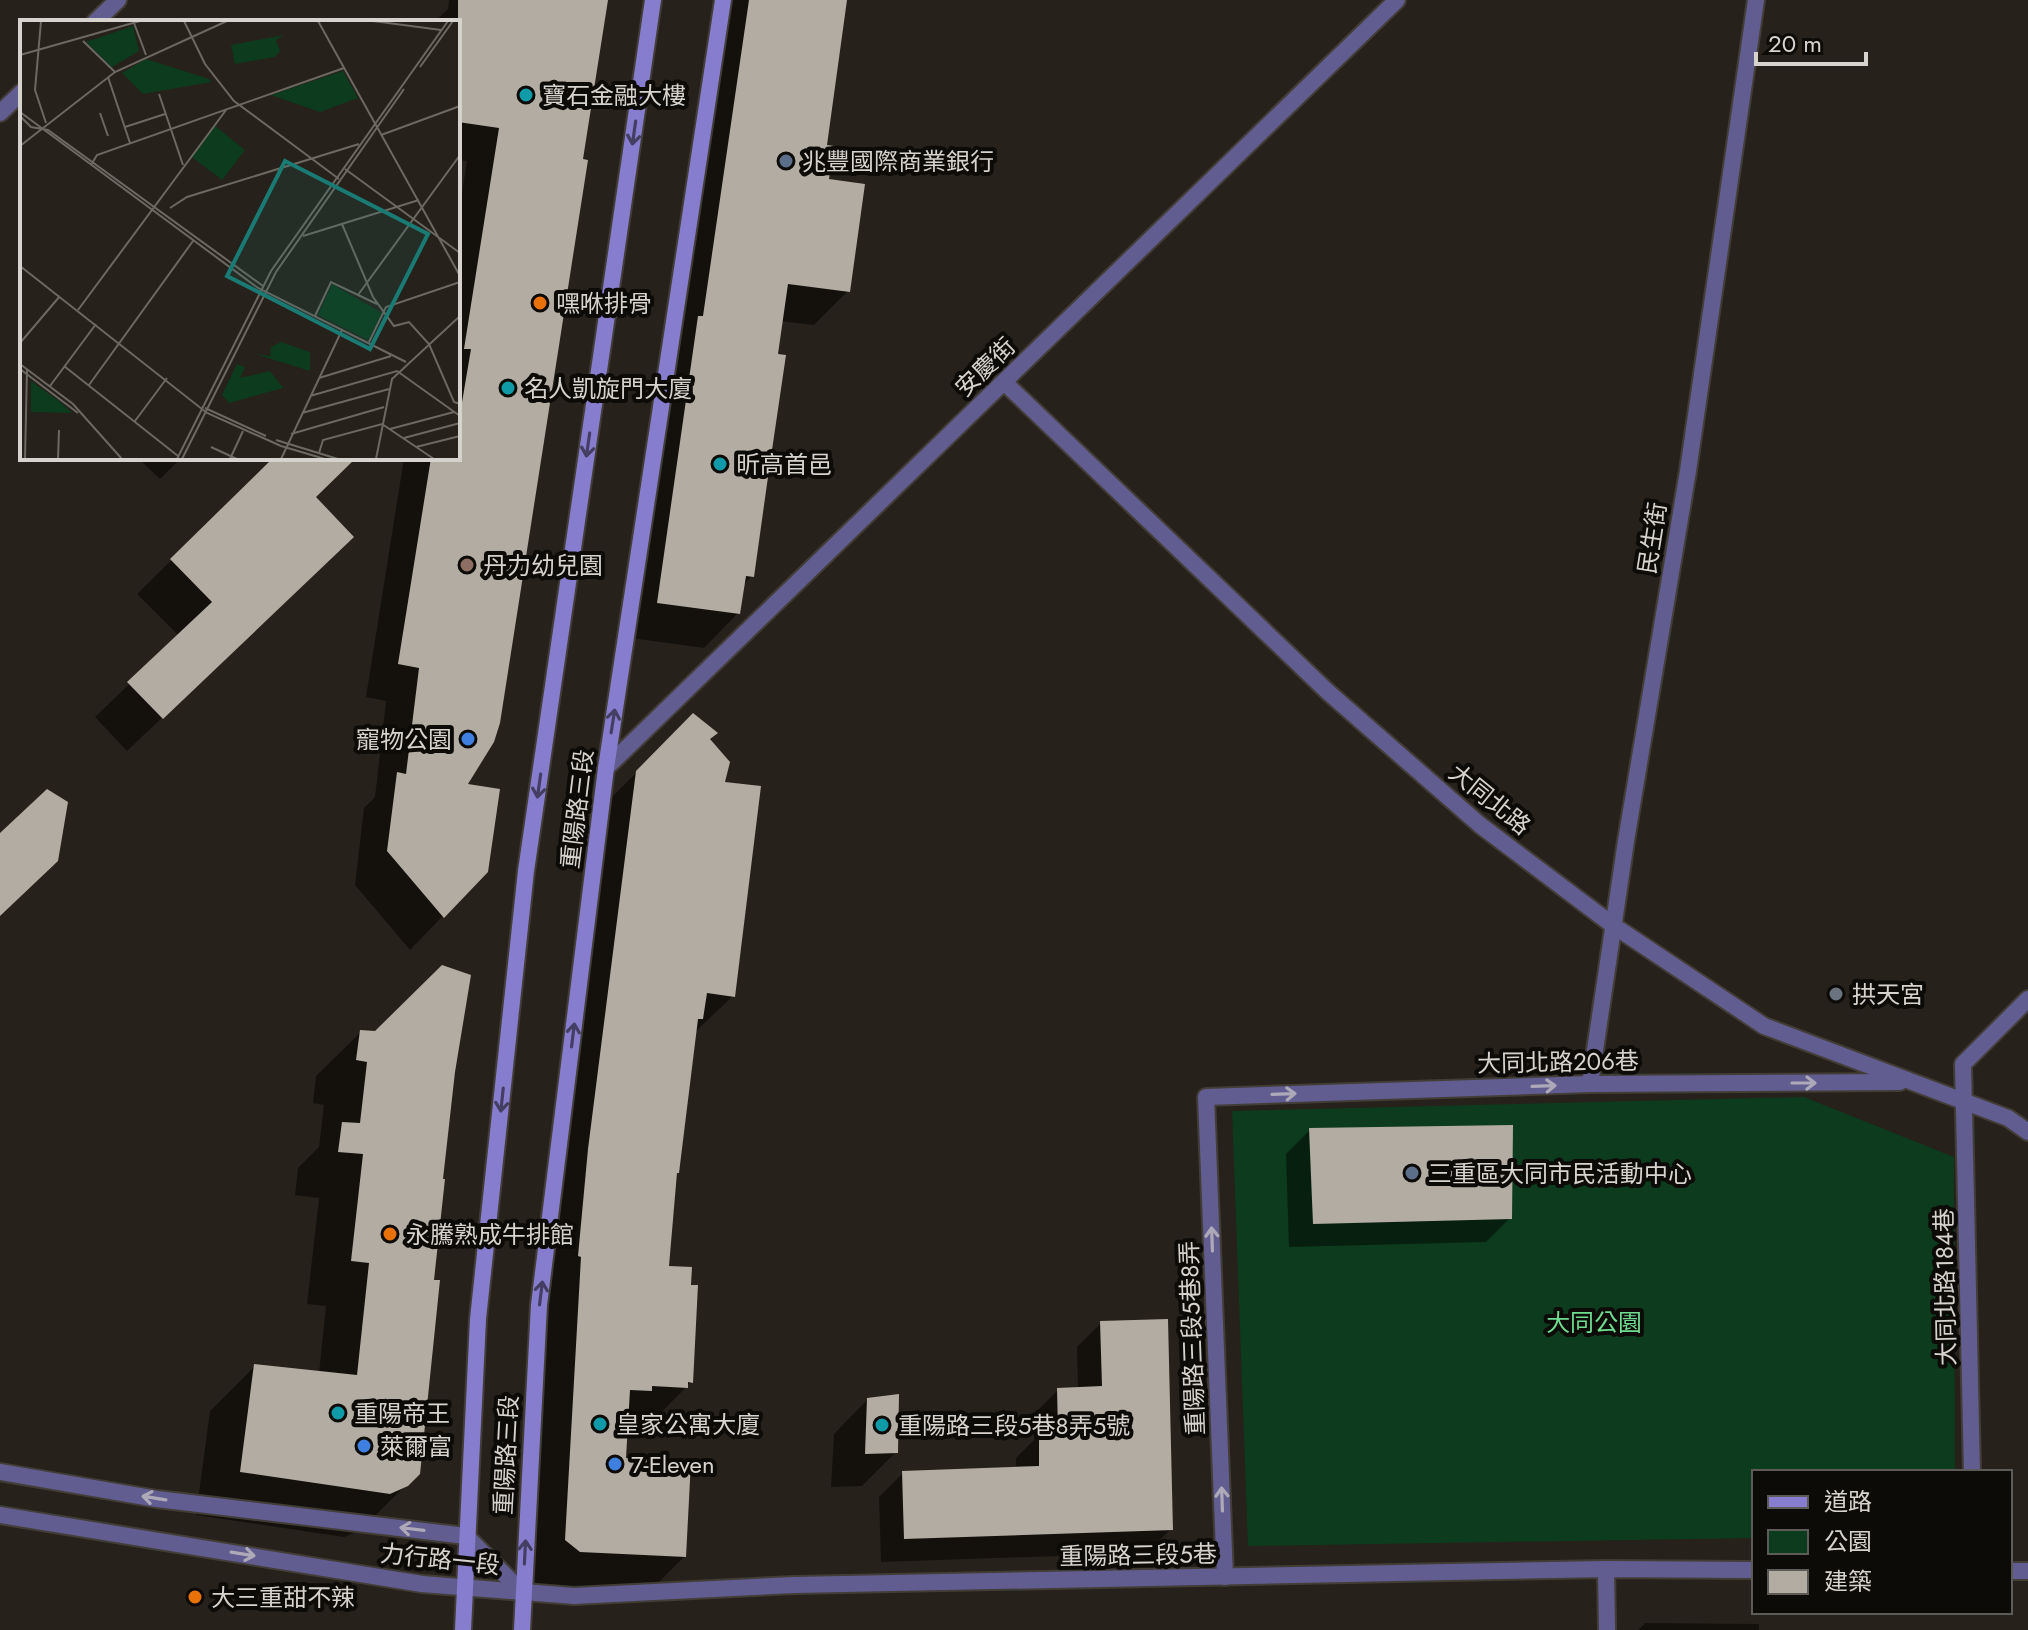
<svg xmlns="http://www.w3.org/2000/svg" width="2028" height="1630" viewBox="0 0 2028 1630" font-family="Jost,'Noto Sans TC',sans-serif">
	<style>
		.green { fill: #0d3b1d }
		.shadow { fill: #0007 }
		.building { fill: #b3aca3 }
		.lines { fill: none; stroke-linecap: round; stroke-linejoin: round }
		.minor-casing { stroke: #423d37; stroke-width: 20 }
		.tertiary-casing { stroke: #423d37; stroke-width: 20 }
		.secondary-casing { stroke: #423d37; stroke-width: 20 }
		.minor { stroke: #625d90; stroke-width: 16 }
		.tertiary { stroke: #625d90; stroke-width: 16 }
		.secondary { stroke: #877dcf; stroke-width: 16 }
		.oneway { stroke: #443e62 }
		.oneway2 { stroke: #ada9b8 }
		.culture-dot { fill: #0f9aa8; stroke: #0d0b08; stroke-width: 3 }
		.service-dot { fill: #5c6f8a; stroke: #0d0b08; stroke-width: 3 }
		.food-dot { fill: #e8710a; stroke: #0d0b08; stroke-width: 3 }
		.education-dot { fill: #8d6e63; stroke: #0d0b08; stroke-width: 3 }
		.shop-dot { fill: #3f7fe0; stroke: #0d0b08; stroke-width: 3 }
		.worship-dot { fill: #6b7280; stroke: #0d0b08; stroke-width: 3 }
		.labels { text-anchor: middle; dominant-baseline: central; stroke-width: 8; stroke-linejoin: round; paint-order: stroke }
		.poi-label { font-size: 24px; fill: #d6d2ce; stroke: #0d0b08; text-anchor: start }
		.street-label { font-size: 24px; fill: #d6d2ce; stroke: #0d0b08 }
		.park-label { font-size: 24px; fill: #70dc90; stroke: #0d0b08 }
		.inset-road { fill: none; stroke: #6c6862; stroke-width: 2 }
		.view { fill: #197b73; fill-opacity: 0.15; stroke: #197b73; stroke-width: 4 }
		.inset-edge { fill: none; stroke: #d6d2ce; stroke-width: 4 }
	</style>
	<rect width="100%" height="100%" fill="#26211a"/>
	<path class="green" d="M 1804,1097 L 1954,1157 L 1955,1472 L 1754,1472 L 1754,1538 L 1248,1546 L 1232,1111 Z"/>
	<g class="shadow">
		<path d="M 449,0 L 606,0 L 464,785 L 486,871 L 410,950 L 355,885 L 364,808 L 375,797 L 386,701 L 366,697 L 404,458 L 458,458 L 458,218 L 467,161 L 458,160 L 458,22 L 434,22 L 448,9 Z"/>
		<path d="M 721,0 L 845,0 L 824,147 L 827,181 L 848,291 L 814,325 L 780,321 L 752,576 L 742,586 L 738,613 L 704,648 L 624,637 Z"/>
		<path d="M 138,458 L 181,458 L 160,479 Z"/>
		<path d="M 276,458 L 354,458 L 314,498 L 317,571 L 127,751 L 95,717 L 179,636 L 137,594 Z"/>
		<path d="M 693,716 L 708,740 L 722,784 L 733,996 L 695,1032 L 677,1172 L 667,1268 L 691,1382 L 650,1424 L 626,1422 L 624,1459 L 684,1557 L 648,1593 L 553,1588 L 536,1584 L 530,1577 L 545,1292 L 600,809 Z"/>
		<path d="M 361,1032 L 375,1033 L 453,1071 L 432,1281 L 418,1473 L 361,1530 L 344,1537 L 196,1515 L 210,1411 L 255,1366 L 319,1373 L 326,1306 L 307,1304 L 319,1198 L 295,1195 L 298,1168 L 319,1147 L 324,1105 L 313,1103 L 316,1076 Z"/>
		<path d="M 1310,1130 L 1510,1218 L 1486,1242 L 1289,1247 L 1286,1154 Z"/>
		<path d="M 1101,1323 L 1171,1529 L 1147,1553 L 881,1562 L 879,1497 L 903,1473 L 1016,1469 L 1016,1458 L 1034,1440 L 1034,1414 L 1058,1390 L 1078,1389 L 1077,1347 Z"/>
		<path d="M 868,1399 L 896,1452 L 862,1486 L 831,1487 L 834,1434 Z"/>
		<path d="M 1645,1623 L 1759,1624 L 1759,1630 L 1638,1630 Z"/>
	</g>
	<g class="building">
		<path d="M 458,0 L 608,0 L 583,159 L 588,160 L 500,723 L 494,742 L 468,784 L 500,789 L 488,872 L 444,918 L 387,851 L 397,772 L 406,774 L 419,668 L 398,664 L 431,458 L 458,458 L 458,426 L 471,349 L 464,349 L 499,128 L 458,122 Z"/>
		<path d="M 749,0 L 847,0 L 827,145 L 834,146 L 829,179 L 865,184 L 850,292 L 788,284 L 778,354 L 786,355 L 767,484 L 754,577 L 746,576 L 740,614 L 657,603 L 698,316 L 703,316 Z"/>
		<path d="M 273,458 L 356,458 L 316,497 L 354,537 L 163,719 L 127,682 L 212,602 L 170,559 Z"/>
		<path d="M 693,713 L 718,733 L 710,739 L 730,762 L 725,782 L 761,786 L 735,997 L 707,993 L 703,1019 L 698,1019 L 679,1173 L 677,1173 L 669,1266 L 692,1267 L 691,1285 L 698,1285 L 693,1383 L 688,1382 L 688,1388 L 652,1386 L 652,1391 L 630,1390 L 626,1458 L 691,1461 L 686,1557 L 580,1552 L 565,1540 L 581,1257 L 578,1256 L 588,1149 L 636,771 Z"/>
		<path d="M 47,789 L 68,802 L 58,861 L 0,916 L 0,833 Z"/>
		<path d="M 442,965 L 471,975 L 455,1072 L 443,1179 L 445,1179 L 434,1280 L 440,1280 L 420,1474 L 408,1486 L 390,1494 L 240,1472 L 254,1364 L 357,1375 L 369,1263 L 351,1261 L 363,1154 L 338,1152 L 342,1122 L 360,1123 L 367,1062 L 356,1060 L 360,1030 L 375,1031 Z"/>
		<path d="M 1513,1125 L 1512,1219 L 1313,1224 L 1309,1128 Z"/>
		<path d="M 1168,1319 L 1173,1530 L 904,1539 L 902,1471 L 1039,1466 L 1039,1432 L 1058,1431 L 1057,1388 L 1102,1386 L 1100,1321 Z"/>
		<path d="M 899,1394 L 898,1453 L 865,1454 L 867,1398 Z"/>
	</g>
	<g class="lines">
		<defs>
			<g id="minor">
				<path d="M 95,22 L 118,0"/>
				<path d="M 0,113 L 22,92"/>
				<path d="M 1004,382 L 1328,692 L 1480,825 L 1614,926 L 1764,1026 L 2008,1118 L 2028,1132"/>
				<path d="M 606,768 L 1397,0"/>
				<path d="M 1590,1084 L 1626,841 L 1688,471 L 1756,0"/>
				<path d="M 1972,1472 L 1963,1064 L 2028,999"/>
				<path d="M 1606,1569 L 1607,1630"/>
				<path d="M 1225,1577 L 1206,1097 L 1590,1084 L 1900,1082"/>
			</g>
			<g id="tertiary">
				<path d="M 0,1472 L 157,1499 L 466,1536 L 522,1592"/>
				<path d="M 0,1515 L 422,1584 L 574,1596 L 794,1585 L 1606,1569 L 1754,1570"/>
				<path d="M 2010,1571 L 2028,1571"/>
			</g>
			<g id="secondary">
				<path d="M 463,1630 L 478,1319 L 526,871 L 653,0"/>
				<path d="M 522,1630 L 539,1305 L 606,768 L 723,0"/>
			</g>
		</defs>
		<use href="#minor" class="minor-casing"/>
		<use href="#tertiary" class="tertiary-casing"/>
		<use href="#secondary" class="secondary-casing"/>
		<use href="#minor" class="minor"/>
		<use href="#tertiary" class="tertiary"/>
		<use href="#secondary" class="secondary"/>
	</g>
	<defs><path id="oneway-shaft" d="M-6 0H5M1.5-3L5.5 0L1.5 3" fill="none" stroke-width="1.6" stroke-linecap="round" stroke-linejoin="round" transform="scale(2)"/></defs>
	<g class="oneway">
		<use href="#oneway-shaft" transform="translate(634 133) rotate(98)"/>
		<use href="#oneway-shaft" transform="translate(588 445) rotate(98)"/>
		<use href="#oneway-shaft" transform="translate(613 721) rotate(-81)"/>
		<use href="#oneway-shaft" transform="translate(539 786) rotate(98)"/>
		<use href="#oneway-shaft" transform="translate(573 1035) rotate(-83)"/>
		<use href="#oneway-shaft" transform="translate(502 1100) rotate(96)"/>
		<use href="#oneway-shaft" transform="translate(541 1293) rotate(-83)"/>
		<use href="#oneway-shaft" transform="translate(525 1552) rotate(-87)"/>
	</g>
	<g class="oneway2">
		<use href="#oneway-shaft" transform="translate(1804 1083)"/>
		<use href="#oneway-shaft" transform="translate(1544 1086) rotate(-2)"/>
		<use href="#oneway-shaft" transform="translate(1284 1094) rotate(-2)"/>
		<use href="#oneway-shaft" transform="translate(1212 1239) rotate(-92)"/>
		<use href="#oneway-shaft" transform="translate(154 1498) rotate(-171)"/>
		<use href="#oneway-shaft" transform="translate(1222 1499) rotate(-92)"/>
		<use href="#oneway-shaft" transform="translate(412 1529) rotate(-173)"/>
		<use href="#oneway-shaft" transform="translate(243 1554) rotate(9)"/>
	</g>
	<g class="culture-dot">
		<circle cx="526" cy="95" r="8"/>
		<circle cx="508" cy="388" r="8"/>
		<circle cx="720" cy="464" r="8"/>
		<circle cx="338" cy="1413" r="8"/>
		<circle cx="600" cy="1424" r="8"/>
		<circle cx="882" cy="1425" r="8"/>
	</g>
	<g class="service-dot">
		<circle cx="786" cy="161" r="8"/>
		<circle cx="1412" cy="1173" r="8"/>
	</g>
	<g class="food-dot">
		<circle cx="540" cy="303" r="8"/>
		<circle cx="390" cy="1234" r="8"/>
		<circle cx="195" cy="1597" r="8"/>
	</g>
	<circle class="education-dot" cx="467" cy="565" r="8"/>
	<g class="shop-dot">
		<circle cx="468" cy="739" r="8"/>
		<circle cx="364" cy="1446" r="8"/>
		<circle cx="615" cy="1464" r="8"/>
	</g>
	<circle class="worship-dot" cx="1836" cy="994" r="8"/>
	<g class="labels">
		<g class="poi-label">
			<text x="542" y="95">寶石金融大樓</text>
			<text x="802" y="161">兆豐國際商業銀行</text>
			<text x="556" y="303">嘿咻排骨</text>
			<text x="524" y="388">名人凱旋門大廈</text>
			<text x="736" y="464">昕高首邑</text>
			<text x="483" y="565">丹力幼兒園</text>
			<text x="452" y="739" text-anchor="end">寵物公園</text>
			<text x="1852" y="994">拱天宮</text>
			<text x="1428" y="1173">三重區大同市民活動中心</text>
			<text x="406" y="1234">永騰熟成牛排館</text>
			<text x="354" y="1413">重陽帝王</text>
			<text x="616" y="1424">皇家公寓大廈</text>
			<text x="898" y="1425">重陽路三段5巷8弄5號</text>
			<text x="380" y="1446">萊爾富</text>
			<text x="631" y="1464">7-Eleven</text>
			<text x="211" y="1597">大三重甜不辣</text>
		</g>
		<g class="street-label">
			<text transform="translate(985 367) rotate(-44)">安慶街</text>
			<text transform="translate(1652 538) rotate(-81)">民生街</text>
			<text transform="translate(1490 799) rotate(39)">大同北路</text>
			<text transform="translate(577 809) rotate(-83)">重陽路三段</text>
			<text transform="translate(1558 1062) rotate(-1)">大同北路206巷</text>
			<text transform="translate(1945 1287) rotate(-91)">大同北路184巷</text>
			<text transform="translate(1192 1338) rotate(-92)">重陽路三段5巷8弄</text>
			<text transform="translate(506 1455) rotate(-87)">重陽路三段</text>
			<text transform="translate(1138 1555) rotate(-1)">重陽路三段5巷</text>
			<text transform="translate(440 1559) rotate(6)">力行路一段</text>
		</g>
		<g class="park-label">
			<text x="1594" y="1322">大同公園</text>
		</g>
	</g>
	<g transform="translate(20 20)">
		<rect width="440" height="440" fill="#26211a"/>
		<path d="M 113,6 L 119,31 L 92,47 L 66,22 ZM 264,15 L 256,20 L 260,31 L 255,37 L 215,44 L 211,25 ZM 126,39 L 189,59 L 191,62 L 123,74 L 102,53 ZM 323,51 L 338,78 L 300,92 L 251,75 ZM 195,106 L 225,130 L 202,160 L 172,137 ZM 312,264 L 362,293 L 348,320 L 298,295 ZM 261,322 L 290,332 L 290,351 L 235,334 L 250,336 L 251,327 ZM 217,344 L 225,347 L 220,358 L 250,351 L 263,368 L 209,383 L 202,375 ZM 11,361 L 39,381 L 52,393 L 11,392 Z" fill="#0d3b1d"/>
		<path class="inset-road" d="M 21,1 L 15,70 L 26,103M 164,1 L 185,44 L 214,81 L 319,159M 298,1 L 440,256M 353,1 L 421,10M 114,3 L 126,35M 63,21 L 95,52M 0,35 L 120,1M 400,47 L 433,1M 88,57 L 110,123M 139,74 L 163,145M 0,92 L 238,268 L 386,342M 80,93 L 88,116M 0,96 L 11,107 L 28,110 L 243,266M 105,107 L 145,94M 361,115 L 440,86M 0,126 L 95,52 L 207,1M 71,145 L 77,135 L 324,48M 325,149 L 440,233M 150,188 L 167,177 L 339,124M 322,204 L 353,277 L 374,306 L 389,302 L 409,324 L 434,382 L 440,384M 283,216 L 399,180M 0,246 L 187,393 L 261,426 L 305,439M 338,275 L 440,135M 58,290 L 206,90M 295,296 L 311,262 L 357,284M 349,322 L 366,287 L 440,262M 0,323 L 40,276M 0,344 L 53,384 L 102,439M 44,346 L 158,436M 0,349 L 58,393M 299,358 L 371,336M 69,365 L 173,221M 30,366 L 76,304M 290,376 L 377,351 L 440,396M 185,388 L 246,416M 282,393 L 369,369M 115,401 L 147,358M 370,409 L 434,392M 271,414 L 364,387M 384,418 L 440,403M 256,420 L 318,439M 191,427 L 217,439M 396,427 L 440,416M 299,433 L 303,420 L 362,404 L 414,439M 5,439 L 7,349M 38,439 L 39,410M 157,439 L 251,251 L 428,1M 162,439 L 256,252 L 384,69M 210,439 L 223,411M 261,439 L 322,310M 356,439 L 372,359 L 440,296"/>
		<path class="view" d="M 265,141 L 408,214 L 350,329 L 207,256 Z"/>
		<rect width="440" height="440" class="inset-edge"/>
	</g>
	<rect x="1752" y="1470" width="260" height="144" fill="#0d0b08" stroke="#5d5b57" stroke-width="2"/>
	<rect x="1768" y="1496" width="40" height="12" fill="#877dcf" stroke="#5d5b57" stroke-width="2"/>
	<text x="1824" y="1510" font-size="24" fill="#d6d2ce">道路</text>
	<rect x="1768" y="1530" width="40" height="24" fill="#0d3b1d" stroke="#5d5b57" stroke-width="2"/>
	<text x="1824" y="1550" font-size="24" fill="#d6d2ce">公園</text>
	<rect x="1768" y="1570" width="40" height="24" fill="#b3aca3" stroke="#5d5b57" stroke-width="2"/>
	<text x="1824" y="1590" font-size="24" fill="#d6d2ce">建築</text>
	<path d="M1756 52v12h110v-12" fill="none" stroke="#d6d2ce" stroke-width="4"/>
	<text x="1768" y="52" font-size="24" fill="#d6d2ce" stroke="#0d0b08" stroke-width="6" paint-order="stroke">20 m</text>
</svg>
